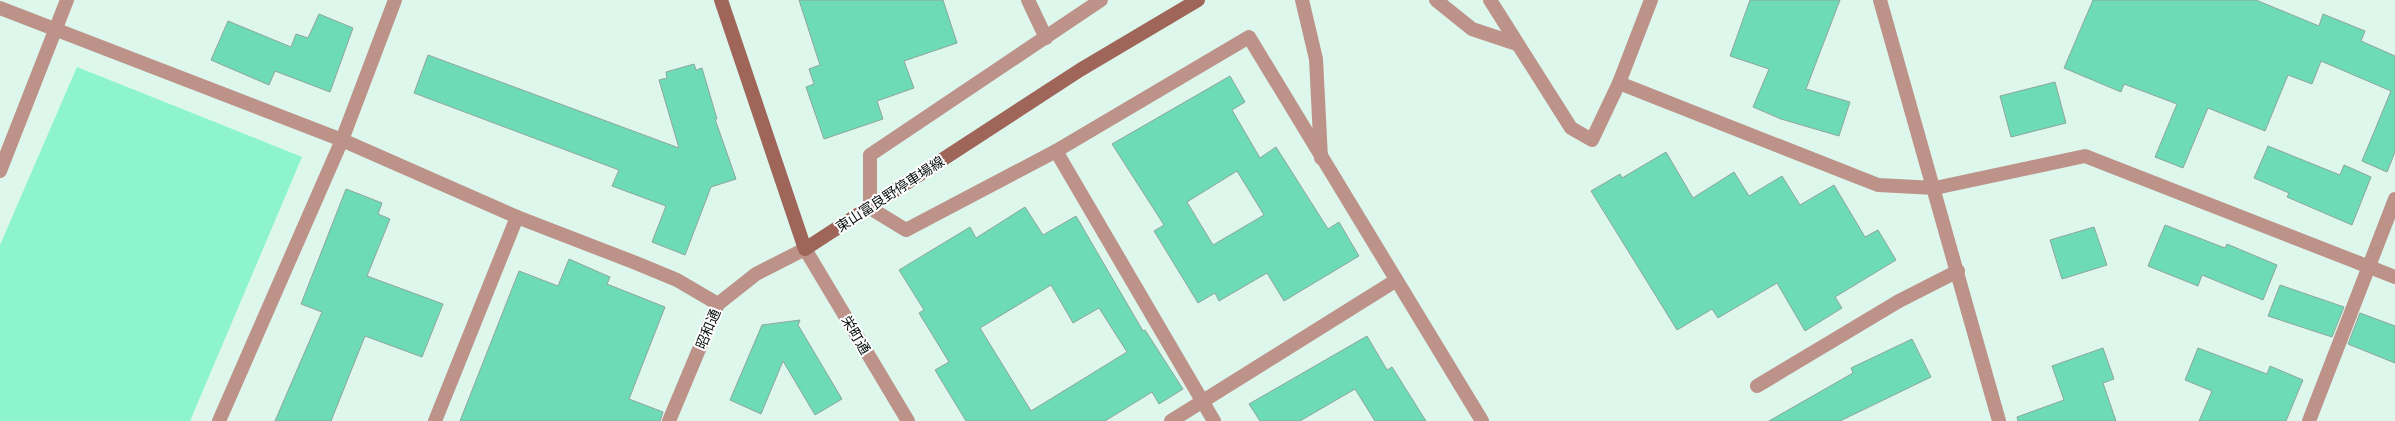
<svg xmlns="http://www.w3.org/2000/svg" width="2395" height="421" viewBox="0 0 2395 421" font-family="'PT Sans Narrow','Noto Sans JP',sans-serif">
	<style>
		.green { fill: #8ef4d0 }
		.building { fill: #6cdbb6; stroke: #8ea69c; fill-rule: evenodd }
		.lines { fill: none; stroke-linecap: round; stroke-linejoin: round }
		.service { stroke: #bc9289; stroke-width: 14 }
		.minor { stroke: #bc9289; stroke-width: 14 }
		.tertiary { stroke: #bc9289; stroke-width: 14 }
		.secondary { stroke: #9f6558; stroke-width: 14 }
		.labels { text-anchor: middle; dominant-baseline: central; stroke-width: 4; stroke-linejoin: round; paint-order: stroke }
		.street-label { font-size: 14px; fill: #08100d; stroke: #fff }
	</style>
	<rect width="100%" height="100%" fill="#ddf7ed"/>
	<path class="green" d="M 77,67 L 302,157 L 190,421 L 0,421 L 0,245 Z"/>
	<g class="building">
		<path d="M 799,0 L 943,0 L 957,43 L 904,61 L 914,88 L 877,101 L 883,119 L 824,139 L 806,87 L 814,84 L 809,69 L 820,65 Z"/>
		<path d="M 1750,0 L 1840,0 L 1806,89 L 1850,102 L 1839,136 L 1781,119 L 1753,107 L 1769,69 L 1730,56 Z"/>
		<path d="M 2093,0 L 2256,0 L 2319,26 L 2323,14 L 2365,31 L 2361,41 L 2395,56 L 2395,152 L 2387,172 L 2362,161 L 2391,91 L 2321,61 L 2312,84 L 2288,75 L 2265,131 L 2208,108 L 2183,168 L 2155,157 L 2177,104 L 2124,84 L 2121,92 L 2064,68 Z"/>
		<path d="M 319,14 L 353,28 L 330,92 L 275,71 L 269,85 L 211,60 L 228,21 L 291,47 L 296,34 L 308,38 Z"/>
		<path d="M 428,55 L 679,148 L 659,80 L 667,78 L 666,72 L 694,64 L 696,70 L 702,68 L 717,119 L 715,119 L 736,179 L 711,187 L 685,255 L 652,242 L 666,206 L 612,186 L 619,170 L 414,93 Z"/>
		<path d="M 1230,76 L 1245,102 L 1232,110 L 1260,158 L 1276,147 L 1328,229 L 1339,222 L 1359,256 L 1284,301 L 1267,273 L 1219,301 L 1215,293 L 1198,303 L 1154,231 L 1164,225 L 1112,144 ZM 1237,171 L 1264,215 L 1213,245 L 1187,202 Z"/>
		<path d="M 2055,82 L 2066,123 L 2011,137 L 2000,96 Z"/>
		<path d="M 2268,146 L 2340,175 L 2344,165 L 2371,177 L 2352,225 L 2287,197 L 2289,193 L 2254,178 Z"/>
		<path d="M 1666,152 L 1693,198 L 1734,172 L 1749,196 L 1782,176 L 1800,205 L 1834,185 L 1865,237 L 1878,230 L 1896,260 L 1835,297 L 1842,308 L 1805,331 L 1777,283 L 1718,318 L 1712,309 L 1677,330 L 1591,191 L 1620,174 L 1622,178 Z"/>
		<path d="M 346,189 L 382,203 L 378,214 L 390,219 L 367,276 L 443,304 L 422,357 L 365,336 L 331,421 L 275,421 L 322,312 L 301,304 Z"/>
		<path d="M 1025,207 L 1043,235 L 1076,216 L 1143,331 L 1145,330 L 1183,389 L 1159,404 L 1152,392 L 1105,421 L 966,421 L 935,370 L 949,362 L 919,313 L 924,310 L 899,270 L 970,227 L 976,238 ZM 1051,285 L 1073,323 L 1099,308 L 1127,352 L 1031,411 L 980,328 Z"/>
		<path d="M 2165,225 L 2225,248 L 2227,244 L 2277,265 L 2263,300 L 2202,275 L 2198,286 L 2148,266 Z"/>
		<path d="M 2094,227 L 2107,265 L 2062,279 L 2050,240 Z"/>
		<path d="M 569,259 L 610,277 L 607,284 L 665,307 L 629,399 L 663,412 L 660,421 L 460,421 L 519,271 L 558,286 Z"/>
		<path d="M 2280,285 L 2344,307 L 2332,337 L 2268,316 Z"/>
		<path d="M 2360,313 L 2395,326 L 2395,363 L 2348,344 Z"/>
		<path d="M 800,320 L 798,325 L 842,399 L 815,415 L 783,361 L 761,414 L 730,400 L 762,325 Z"/>
		<path d="M 1367,336 L 1387,370 L 1392,367 L 1426,421 L 1375,421 L 1355,389 L 1300,421 L 1260,421 L 1249,404 Z"/>
		<path d="M 1912,339 L 1931,377 L 1840,421 L 1769,421 L 1853,373 L 1851,368 Z"/>
		<path d="M 2103,348 L 2114,379 L 2103,383 L 2116,421 L 2018,421 L 2017,417 L 2064,400 L 2052,366 Z"/>
		<path d="M 2198,348 L 2267,374 L 2270,366 L 2303,380 L 2286,421 L 2199,421 L 2212,391 L 2185,380 Z"/>
	</g>
	<g class="lines">
		<g class="service">
			<path d="M 1302,0 L 1316,59 L 1321,158"/>
			<path d="M 1436,0 L 1472,29 L 1517,44"/>
			<path d="M 1757,386 L 1899,301 L 1958,271"/>
		</g>
		<g class="minor">
			<path d="M 1028,0 L 1046,38"/>
			<path d="M 1101,0 L 870,155 L 870,208 L 906,230 L 1056,151 L 1249,37 L 1482,421"/>
			<path d="M 1490,0 L 1571,128 L 1592,140 L 1619,83 L 1651,0"/>
			<path d="M 1880,0 L 1999,421"/>
			<path d="M 1619,83 L 1878,185 L 1935,188 L 2085,156 L 2395,277"/>
			<path d="M 1056,151 L 1214,421"/>
			<path d="M 0,171 L 67,0"/>
			<path d="M 219,421 L 342,140 L 395,0"/>
			<path d="M 435,421 L 517,217"/>
			<path d="M 1171,421 L 1395,281"/>
			<path d="M 2309,421 L 2395,199"/>
		</g>
		<g class="tertiary">
			<path d="M 0,8 L 342,140 L 517,217 L 636,263 L 677,280 L 718,304"/>
			<path d="M 669,421 L 718,304 L 756,274 L 805,249 L 908,421"/>
		</g>
		<path class="secondary" d="M 721,0 L 805,249 L 1080,70 L 1198,0"/>
	</g>
	<g class="labels">
		<g class="street-label">
			<text transform="translate(890 194) rotate(-33)">東山富良野停車場線</text>
			<text transform="translate(708 329) rotate(-67)">昭和通</text>
			<text transform="translate(856 335) rotate(59)">栄町通</text>
		</g>
	</g>
</svg>
